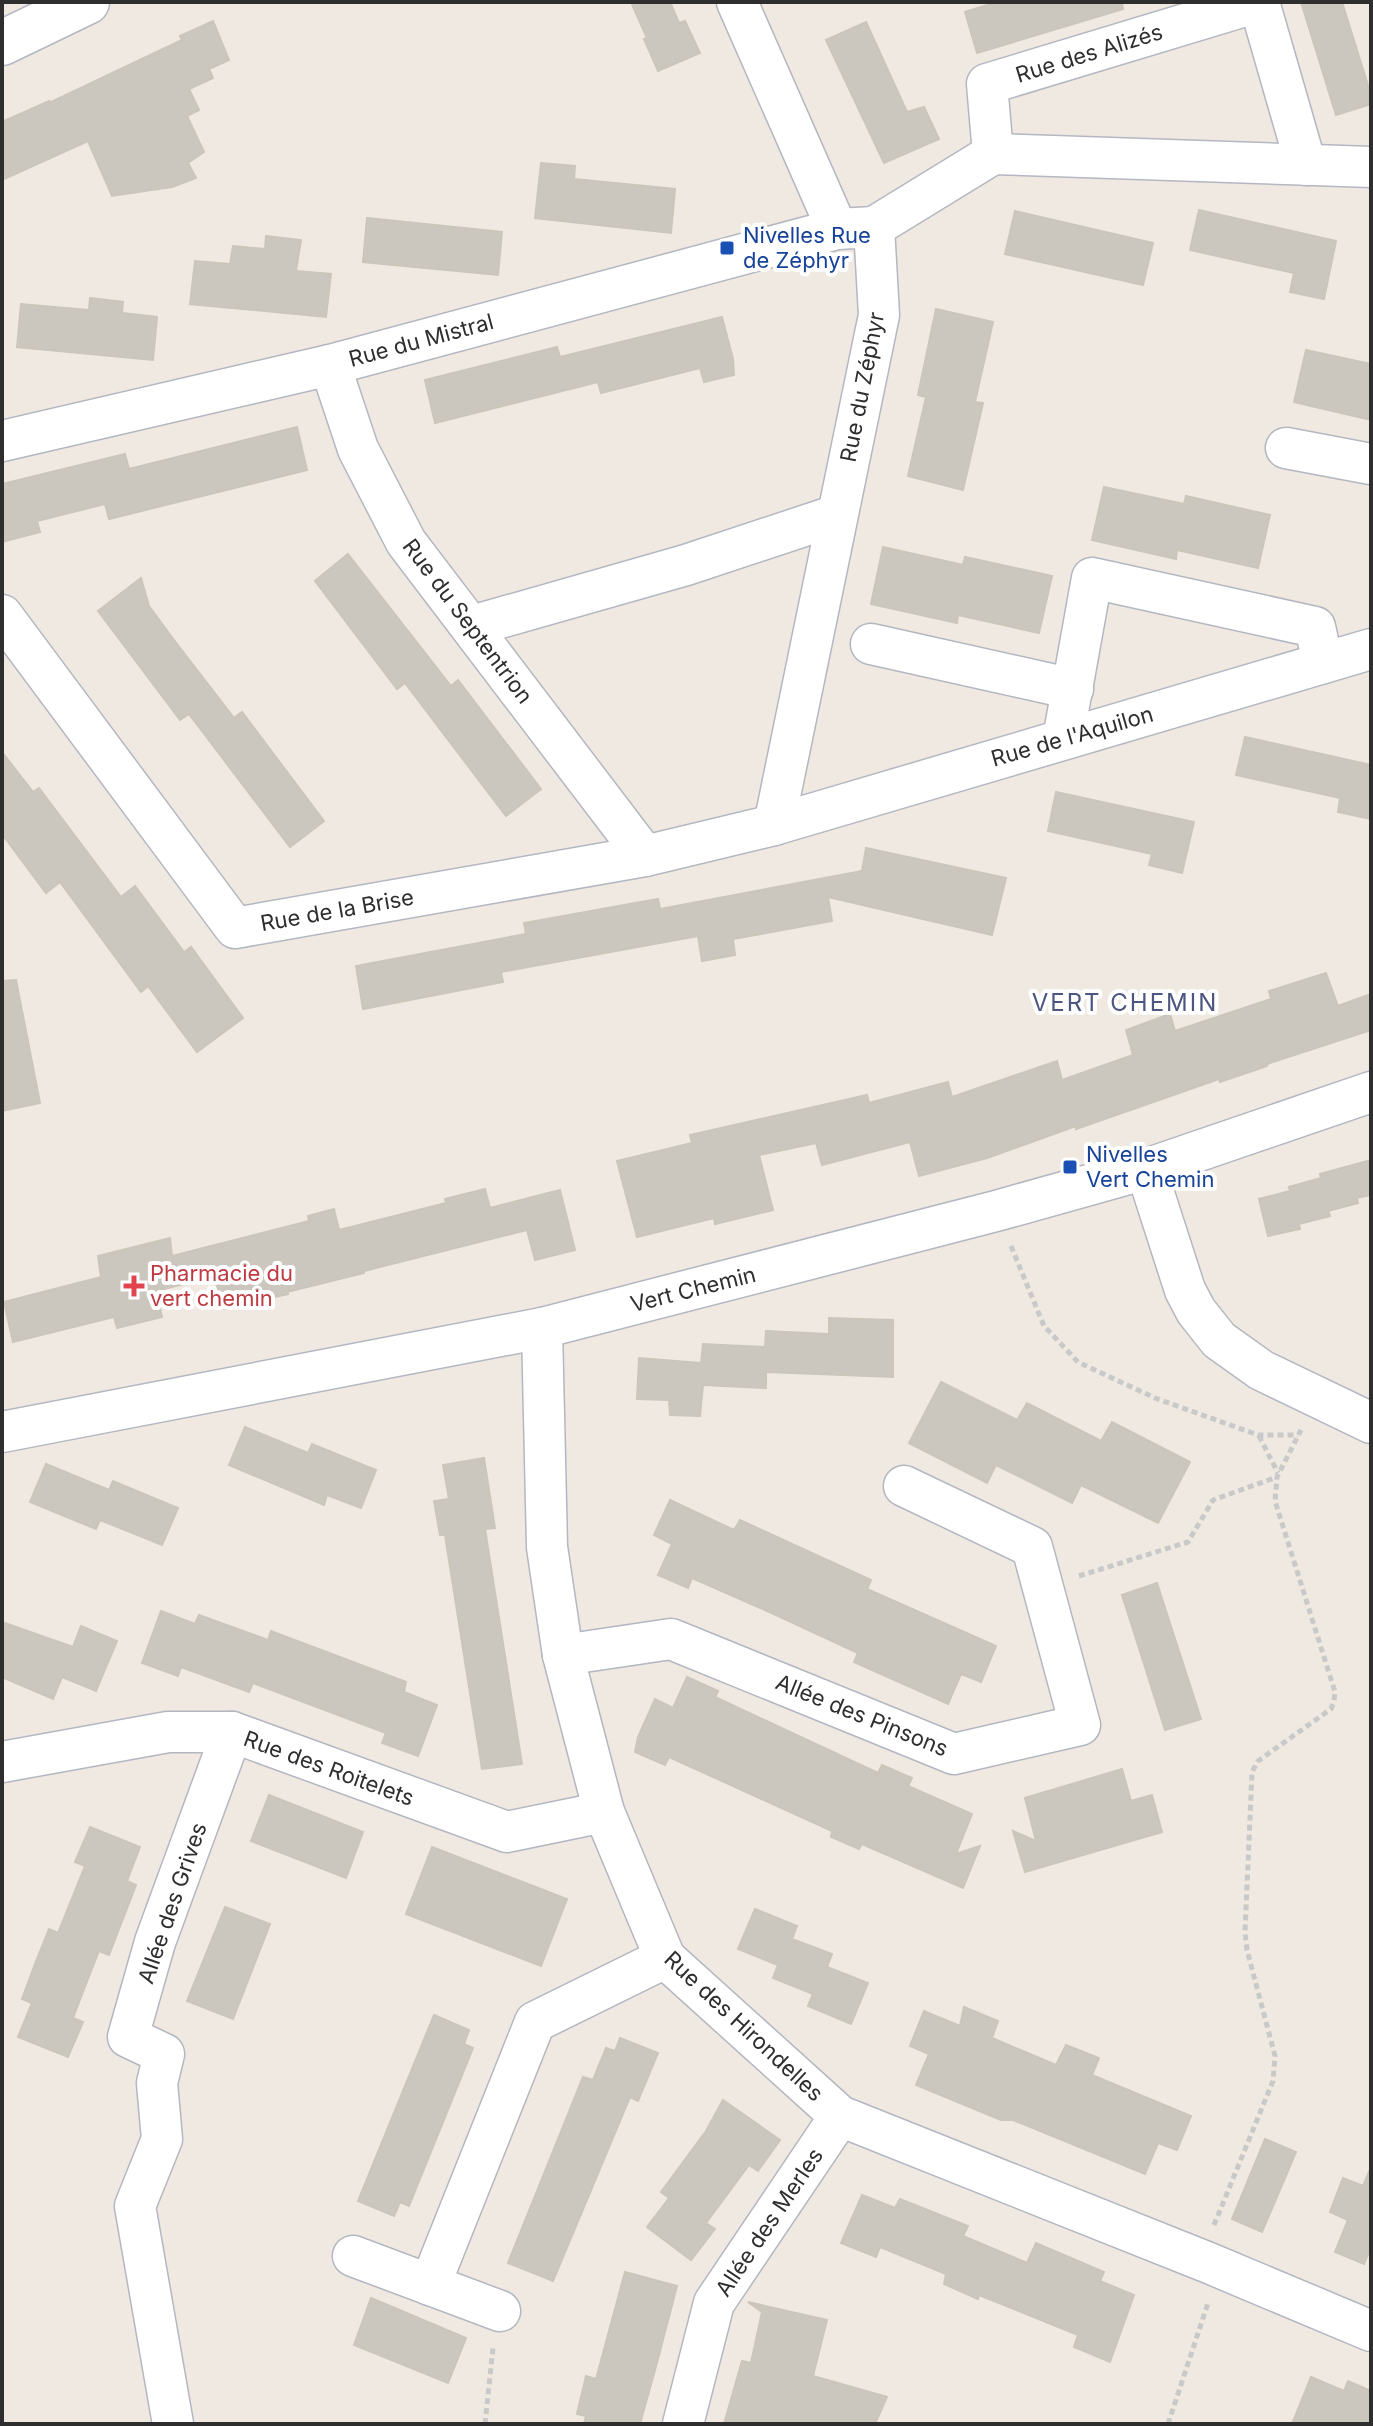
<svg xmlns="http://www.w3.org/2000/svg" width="1373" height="2426" viewBox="0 0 1373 2426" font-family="Inter,sans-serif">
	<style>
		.building { fill: #cbc7bf; stroke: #cbc5ba; stroke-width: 2 }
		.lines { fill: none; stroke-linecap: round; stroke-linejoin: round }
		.street-casing { stroke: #b4b7c1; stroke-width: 43 }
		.secondary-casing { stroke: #b4b7c1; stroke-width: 47 }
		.path { stroke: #c9c9c9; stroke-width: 5; stroke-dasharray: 6 4; stroke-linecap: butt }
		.street { stroke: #fff; stroke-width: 40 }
		.secondary { stroke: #fff; stroke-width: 44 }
		.transit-dot { fill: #1a4fb4; stroke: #fff; stroke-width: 3 }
		.health-dot { fill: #e0444e; stroke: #fff; stroke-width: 3 }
		.labels { text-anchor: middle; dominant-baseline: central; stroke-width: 8; stroke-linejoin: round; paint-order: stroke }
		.street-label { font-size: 22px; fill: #2e2e2e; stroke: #fff }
		.transit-label { font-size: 22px; fill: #164399; stroke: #fff; text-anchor: start }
		.health-label { font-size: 22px; fill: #be3a42; stroke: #fff; text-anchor: start }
		.neighbourhood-label { font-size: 24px; letter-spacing: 2px; fill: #4d5680; stroke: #fff }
	</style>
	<rect width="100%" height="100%" fill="#efe9e1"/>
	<g class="building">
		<path d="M 631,2 L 670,2 L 679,23 L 685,21 L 700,53 L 658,71 L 644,39 L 647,38 Z"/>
		<path d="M 997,2 L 1122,2 L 1123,9 L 977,53 L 965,12 Z"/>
		<path d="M 1301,2 L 1342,2 L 1371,95 L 1371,104 L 1336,115 Z"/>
		<path d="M 213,21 L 229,60 L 209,69 L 213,78 L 189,89 L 199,110 L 187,116 L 204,152 L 188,163 L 196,178 L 172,187 L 112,196 L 88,141 L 2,180 L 2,122 L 49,101 L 49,103 L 182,40 L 180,36 Z"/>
		<path d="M 866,22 L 907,112 L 924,107 L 939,139 L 884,163 L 826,40 Z"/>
		<path d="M 541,163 L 575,166 L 574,179 L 675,189 L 671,233 L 535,218 Z"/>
		<path d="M 1199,210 L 1336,241 L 1324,299 L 1290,292 L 1294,273 L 1190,250 Z"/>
		<path d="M 1015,211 L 1153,243 L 1143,285 L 1005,254 Z"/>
		<path d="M 367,218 L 502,232 L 498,275 L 363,262 Z"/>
		<path d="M 266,236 L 301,240 L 296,271 L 331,274 L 326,317 L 190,304 L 195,261 L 230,264 L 233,246 L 265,249 Z"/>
		<path d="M 90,298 L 123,302 L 122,313 L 157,317 L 153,360 L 17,347 L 21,304 L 89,310 Z"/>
		<path d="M 936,309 L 993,322 L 975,402 L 983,403 L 963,490 L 908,476 L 926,397 L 918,395 Z"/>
		<path d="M 722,317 L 733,359 L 734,375 L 704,382 L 700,368 L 601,393 L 598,382 L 435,423 L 425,380 L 557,347 L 560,357 Z"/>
		<path d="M 1306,350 L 1371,364 L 1371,420 L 1294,402 Z"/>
		<path d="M 297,427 L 307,470 L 109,519 L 105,504 L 37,521 L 40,532 L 2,542 L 2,484 L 125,454 L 129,469 Z"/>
		<path d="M 1104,487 L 1184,504 L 1186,496 L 1270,515 L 1258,568 L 1177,550 L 1176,559 L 1092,540 Z"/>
		<path d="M 883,547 L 963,565 L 965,557 L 1052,576 L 1039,633 L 958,615 L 957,623 L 871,604 Z"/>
		<path d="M 348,554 L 451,686 L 458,680 L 541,789 L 506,816 L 405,683 L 397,689 L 315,581 Z"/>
		<path d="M 141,578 L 149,606 L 174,640 L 234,718 L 242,712 L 324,821 L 290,847 L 189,714 L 180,720 L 98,611 Z"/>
		<path d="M 1245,737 L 1371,765 L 1371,819 L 1338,812 L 1340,798 L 1236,775 Z"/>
		<path d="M 2,752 L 33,792 L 39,788 L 121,897 L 135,886 L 184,952 L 191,947 L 243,1018 L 197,1052 L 148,986 L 141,992 L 60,882 L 46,893 L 2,834 Z"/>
		<path d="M 1056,792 L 1194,822 L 1182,873 L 1149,865 L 1152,854 L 1048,831 Z"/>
		<path d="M 866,848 L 1006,878 L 992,935 L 828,897 L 832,921 L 733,939 L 735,955 L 702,961 L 698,936 L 501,972 L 503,982 L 363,1009 L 356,966 L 526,934 L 524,923 L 658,899 L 660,909 L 862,871 Z"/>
		<path d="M 1326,973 L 1338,1006 L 1371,994 L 1371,1030 L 1267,1064 L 1267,1066 L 1220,1082 L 1219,1079 L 1076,1129 L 1076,1126 L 987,1158 L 919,1176 L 910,1142 L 822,1165 L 816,1143 L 759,1155 L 773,1210 L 715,1224 L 714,1218 L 637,1237 L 617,1161 L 692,1143 L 690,1135 L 867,1095 L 869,1103 L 948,1082 L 952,1097 L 1057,1061 L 1062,1080 L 1133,1055 L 1126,1030 L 1170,1014 L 1175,1031 L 1271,999 L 1269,991 Z"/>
		<path d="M 16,980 L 40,1103 L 2,1111 L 2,981 Z"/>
		<path d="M 1371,1160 L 1371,1195 L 1357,1198 L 1358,1203 L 1328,1211 L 1330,1216 L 1299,1224 L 1300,1229 L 1268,1236 L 1259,1199 L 1290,1191 L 1289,1187 L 1321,1178 L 1320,1174 Z"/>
		<path d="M 485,1189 L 490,1208 L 560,1190 L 575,1250 L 535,1260 L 527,1230 L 364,1271 L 364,1273 L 287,1292 L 288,1294 L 222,1309 L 215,1276 L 156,1291 L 162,1317 L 117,1328 L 114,1317 L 13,1342 L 4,1302 L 101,1277 L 98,1256 L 170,1238 L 172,1256 L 309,1221 L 308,1216 L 334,1209 L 339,1230 L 446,1203 L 445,1199 Z"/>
		<path d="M 829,1318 L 893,1320 L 893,1377 L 766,1372 L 766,1388 L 703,1385 L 700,1416 L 670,1415 L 669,1400 L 637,1399 L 639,1358 L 701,1363 L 703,1344 L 765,1347 L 766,1331 L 829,1334 Z"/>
		<path d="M 941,1382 L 1017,1420 L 1027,1403 L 1101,1441 L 1112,1422 L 1190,1462 L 1158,1523 L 1081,1485 L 1072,1503 L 996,1465 L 987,1483 L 909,1443 Z"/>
		<path d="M 245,1427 L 308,1453 L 312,1444 L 376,1470 L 361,1508 L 327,1495 L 324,1505 L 229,1465 Z"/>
		<path d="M 484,1458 L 495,1528 L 485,1529 L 522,1764 L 482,1769 L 445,1535 L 440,1535 L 434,1501 L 449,1499 L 443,1465 Z"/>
		<path d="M 46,1464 L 109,1490 L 113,1481 L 178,1508 L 162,1545 L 100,1520 L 96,1529 L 30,1502 Z"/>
		<path d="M 670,1500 L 734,1530 L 740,1520 L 871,1580 L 867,1589 L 996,1646 L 981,1682 L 961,1674 L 948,1704 L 854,1662 L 858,1653 L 776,1615 L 692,1578 L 688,1588 L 658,1575 L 672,1544 L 654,1535 Z"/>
		<path d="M 1157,1583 L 1201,1719 L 1165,1730 L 1122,1595 Z"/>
		<path d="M 161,1611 L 195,1624 L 199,1615 L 268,1640 L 271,1631 L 406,1682 L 404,1692 L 437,1705 L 418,1756 L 382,1743 L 386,1733 L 253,1683 L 249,1692 L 181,1667 L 178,1676 L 142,1663 Z"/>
		<path d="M 2,1622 L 73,1647 L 81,1626 L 117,1641 L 96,1691 L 62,1677 L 53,1699 L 2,1677 Z"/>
		<path d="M 687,1677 L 718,1691 L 715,1697 L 878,1773 L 882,1765 L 912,1778 L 908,1786 L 972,1814 L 956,1854 L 980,1846 L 963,1888 L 862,1844 L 859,1849 L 831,1837 L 832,1831 L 669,1757 L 665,1765 L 635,1752 L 638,1737 L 655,1699 L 673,1708 Z"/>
		<path d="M 1122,1769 L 1131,1801 L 1152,1795 L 1162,1832 L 1025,1872 L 1013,1831 L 1036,1841 L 1025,1798 Z"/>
		<path d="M 269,1795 L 363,1832 L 346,1878 L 251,1841 Z"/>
		<path d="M 90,1827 L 140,1847 L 127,1881 L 136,1885 L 109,1955 L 99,1951 L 86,1984 L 73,2018 L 83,2022 L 68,2057 L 18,2037 L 32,2003 L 22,1999 L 35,1964 L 49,1929 L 58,1933 L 85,1866 L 75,1862 Z"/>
		<path d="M 432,1847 L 567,1899 L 541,1966 L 406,1914 Z"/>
		<path d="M 225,1907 L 270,1924 L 233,2019 L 187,2001 Z"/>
		<path d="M 755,1909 L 797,1926 L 792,1939 L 832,1954 L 827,1967 L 868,1983 L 851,2024 L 808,2006 L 813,1994 L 773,1978 L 778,1965 L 738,1949 Z"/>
		<path d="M 964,2007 L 998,2021 L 992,2038 L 1056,2065 L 1066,2045 L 1099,2058 L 1092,2075 L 1191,2116 L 1177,2150 L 1158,2143 L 1145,2174 L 1013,2120 L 1001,2120 L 916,2085 L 929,2054 L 910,2046 L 924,2011 L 960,2026 Z"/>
		<path d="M 434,2015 L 469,2030 L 464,2044 L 473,2048 L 409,2206 L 400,2202 L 394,2216 L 358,2201 Z"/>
		<path d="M 620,2038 L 658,2053 L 638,2101 L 630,2097 L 553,2281 L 508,2263 L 583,2077 L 593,2080 L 606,2048 L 615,2051 Z"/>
		<path d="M 723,2100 L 780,2140 L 758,2171 L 749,2165 L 706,2223 L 715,2229 L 691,2260 L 647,2227 L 669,2198 L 661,2192 L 706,2131 Z"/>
		<path d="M 1265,2139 L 1296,2152 L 1262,2232 L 1232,2219 Z"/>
		<path d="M 1371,2167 L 1371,2247 L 1364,2264 L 1335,2252 L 1348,2220 L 1330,2212 L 1343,2178 L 1363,2186 Z"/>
		<path d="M 862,2195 L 895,2208 L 900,2199 L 968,2226 L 963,2236 L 1027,2263 L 1036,2243 L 1104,2272 L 1100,2281 L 1134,2295 L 1110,2362 L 1074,2347 L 1078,2335 L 979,2295 L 978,2299 L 944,2284 L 946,2274 L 880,2247 L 876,2257 L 841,2243 Z"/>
		<path d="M 625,2272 L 677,2286 L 658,2359 L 640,2424 L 584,2424 L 586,2416 L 577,2414 L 586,2376 L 596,2379 Z"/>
		<path d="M 371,2298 L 466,2338 L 448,2383 L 354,2345 Z"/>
		<path d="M 748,2302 L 827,2320 L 813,2376 L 887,2397 L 875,2424 L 724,2424 L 742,2361 L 751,2363 L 762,2312 Z"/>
		<path d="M 1311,2377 L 1344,2391 L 1348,2381 L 1371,2391 L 1371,2424 L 1292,2424 Z"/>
	</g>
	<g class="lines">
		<defs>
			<g id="street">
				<path d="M 737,2 L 837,229"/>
				<path d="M 1259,2 L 1306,165"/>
				<path d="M 993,154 L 987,84 L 1258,2"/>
				<path d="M 874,227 L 993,154 L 1371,167"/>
				<path d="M 330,365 L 358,449 L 406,542 L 645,856"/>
				<path d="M 2,441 L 330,365 L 837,229 L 874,227 L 879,315 L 774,825"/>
				<path d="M 1286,448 L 1371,464"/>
				<path d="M 2,615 L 235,928 L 645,856 L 774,825 L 1371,649"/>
				<path d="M 472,626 L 686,565 L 837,515"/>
				<path d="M 871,644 L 1073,689"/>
				<path d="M 1063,739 L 1092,578 L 1315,627 L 1323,663"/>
				<path d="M 1146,1169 L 1185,1290 L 1196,1311 L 1219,1340 L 1261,1370 L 1371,1423"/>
				<path d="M 542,1328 L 547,1547 L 563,1655 L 604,1812 L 665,1958 L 840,2116 L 1209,2263 L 1371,2331"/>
				<path d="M 2,1432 L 542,1328 L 996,1211 L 1146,1169 L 1371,1092"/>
				<path d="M 563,1655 L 671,1639 L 954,1754 L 1080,1725 L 1032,1547 L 904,1486"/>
				<path d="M 2,1762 L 168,1732 L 232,1732 L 507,1832 L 604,1812"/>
				<path d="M 353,2256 L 500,2311"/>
				<path d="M 430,2285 L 535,2022 L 665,1958"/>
				<path d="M 173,2424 L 135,2206 L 162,2139 L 157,2083 L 164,2054 L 128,2037 L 155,1942 L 232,1732"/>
				<path d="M 683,2424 L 714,2303 L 840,2116"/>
			</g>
			<path id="secondary" d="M 2,43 L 87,2"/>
		</defs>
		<use href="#street" class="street-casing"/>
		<use href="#secondary" class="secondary-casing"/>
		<g class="path">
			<path d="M 1011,1246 L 1044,1326 L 1078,1362 L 1155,1398 L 1258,1435 L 1298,1435"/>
			<path d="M 1259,1436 L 1278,1473"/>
			<path d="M 1079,1576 L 1188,1542 L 1213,1500 L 1277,1477"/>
			<path d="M 1214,2225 L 1273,2081 L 1275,2056 L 1247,1950 L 1245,1932 L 1252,1772 L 1258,1761 L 1331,1709 L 1334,1701 L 1335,1692 L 1275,1501 L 1277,1477 L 1301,1430"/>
			<path d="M 485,2424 L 493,2348"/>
			<path d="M 1168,2424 L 1208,2303"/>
		</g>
		<use href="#street" class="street"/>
		<use href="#secondary" class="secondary"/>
	</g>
	<g class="transit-dot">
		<rect x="719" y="240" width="16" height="16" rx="4"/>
		<rect x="1062" y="1159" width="16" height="16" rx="4"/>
	</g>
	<path class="health-dot" d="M130 1274h8v8h8v8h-8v8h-8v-8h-8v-8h8z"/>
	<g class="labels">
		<g class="street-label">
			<text transform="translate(1089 53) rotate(-17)">Rue des Alizés</text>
			<text transform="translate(421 340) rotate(-15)">Rue du Mistral</text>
			<text transform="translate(862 387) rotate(-79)">Rue du Zéphyr</text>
			<text transform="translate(468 621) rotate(53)">Rue du Septentrion</text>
			<text transform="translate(1072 736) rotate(-16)">Rue de l'Aquilon</text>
			<text transform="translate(337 910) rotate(-10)">Rue de la Brise</text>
			<text transform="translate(693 1289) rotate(-14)">Vert Chemin</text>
			<text transform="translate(862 1715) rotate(22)">Allée des Pinsons</text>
			<text transform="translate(329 1768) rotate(20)">Rue des Roitelets</text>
			<text transform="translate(172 1903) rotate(-71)">Allée des Grives</text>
			<text transform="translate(744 2026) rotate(43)">Rue des Hirondelles</text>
			<text transform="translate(769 2222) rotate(-56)">Allée des Merles</text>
		</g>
		<g class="transit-label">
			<text x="743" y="235">Nivelles Rue<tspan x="743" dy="25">de Zéphyr</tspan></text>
			<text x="1086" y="1154">Nivelles<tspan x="1086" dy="25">Vert Chemin</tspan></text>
		</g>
		<g class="health-label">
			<text x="150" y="1273">Pharmacie du<tspan x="150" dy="25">vert chemin</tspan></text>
		</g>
		<g class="neighbourhood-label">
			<text x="1125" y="1002">VERT CHEMIN</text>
		</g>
	</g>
	<rect width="1373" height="2426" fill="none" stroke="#2e2e2e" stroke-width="8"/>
</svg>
